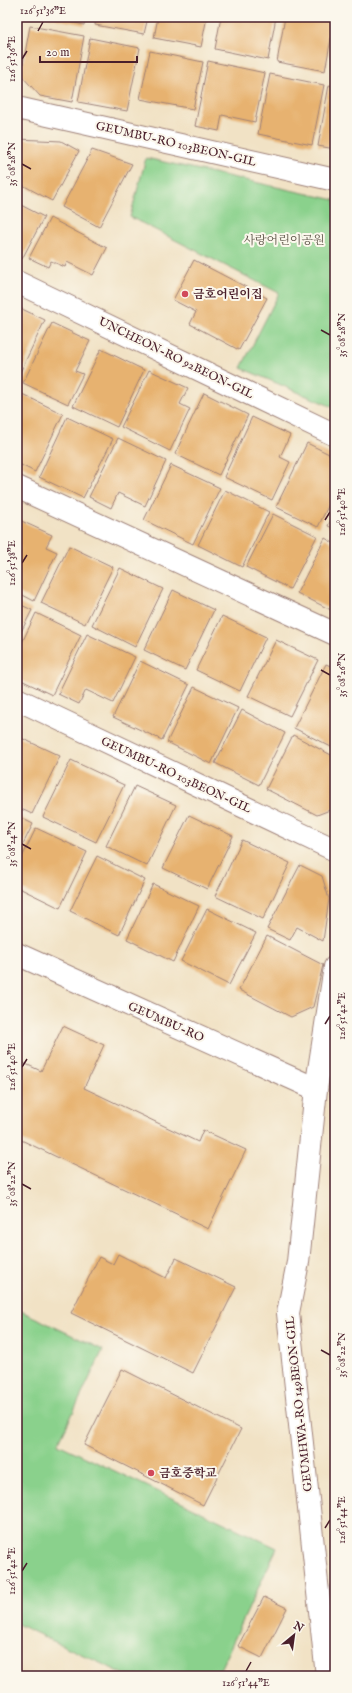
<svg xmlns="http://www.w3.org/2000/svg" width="352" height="1693" viewBox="0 0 352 1693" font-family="'IM FELL English','Noto Serif KR',serif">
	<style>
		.green { fill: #8ad18c; stroke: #6a785c }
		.building { fill: #e7b270 }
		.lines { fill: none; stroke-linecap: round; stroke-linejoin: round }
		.minor-casing { stroke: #9e8078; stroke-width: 24 }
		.minor { stroke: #fff; stroke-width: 22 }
		.ticks { fill: none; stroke: #4a1f2b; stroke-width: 1.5 }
		.poi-dot { fill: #d1495b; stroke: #fbf7ec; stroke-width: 1.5 }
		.labels { text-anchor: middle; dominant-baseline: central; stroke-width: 4; stroke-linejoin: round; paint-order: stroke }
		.street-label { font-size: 12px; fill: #4a1f2b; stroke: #fbf7ec }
		.park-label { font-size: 12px; fill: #5d5448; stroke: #fbf7ec }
		.poi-label { font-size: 12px; font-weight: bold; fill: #4a1f2b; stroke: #fbf7ec; text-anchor: start }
		.neatline { fill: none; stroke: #4a1f2b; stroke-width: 1.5 }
		.ticks-label { font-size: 10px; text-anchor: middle; fill: #4a1f2b }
	</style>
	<rect width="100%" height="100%" fill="#fbf7ec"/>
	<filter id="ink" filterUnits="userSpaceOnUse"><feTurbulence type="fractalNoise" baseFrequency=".025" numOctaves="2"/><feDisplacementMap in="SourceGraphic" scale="8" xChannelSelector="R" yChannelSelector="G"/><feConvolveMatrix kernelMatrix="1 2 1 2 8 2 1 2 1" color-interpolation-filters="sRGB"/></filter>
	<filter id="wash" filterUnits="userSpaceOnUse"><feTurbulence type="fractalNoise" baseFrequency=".012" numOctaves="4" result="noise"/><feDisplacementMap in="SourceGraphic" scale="16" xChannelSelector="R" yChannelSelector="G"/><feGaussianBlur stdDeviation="0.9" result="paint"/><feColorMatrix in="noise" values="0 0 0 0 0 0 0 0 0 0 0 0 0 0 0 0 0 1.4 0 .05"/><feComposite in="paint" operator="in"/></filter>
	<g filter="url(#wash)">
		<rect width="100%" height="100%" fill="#f1e2c5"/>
		<g class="green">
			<path d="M 146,158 L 335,200 L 335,408 L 241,368 L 279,293 L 130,217 Z"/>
			<path d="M 17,1309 L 103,1350 L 58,1444 L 277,1548 L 217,1676 L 128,1676 L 17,1624 Z"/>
		</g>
		<g id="blocks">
			<g class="building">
				<path d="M 47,17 L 86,17 L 84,25 Z"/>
				<path d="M 96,17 L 148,17 L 144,34 L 95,25 Z"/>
				<path d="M 158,17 L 207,17 L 201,47 L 154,38 Z"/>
				<path d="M 221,17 L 276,17 L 268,60 L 215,49 Z"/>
				<path d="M 285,17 L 335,17 L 325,71 L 277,62 Z"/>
				<path d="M 30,26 L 84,36 L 72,102 L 40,96 L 21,75 Z"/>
				<path d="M 90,38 L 140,48 L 127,111 L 78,102 Z"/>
				<path d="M 150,51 L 203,62 L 193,109 L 140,99 Z"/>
				<path d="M 208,61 L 265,73 L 255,122 L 222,115 L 219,131 L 195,126 Z"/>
				<path d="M 270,74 L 324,85 L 312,145 L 258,134 Z"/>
				<path d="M 329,85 L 335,87 L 335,149 L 318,146 Z"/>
				<path d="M 17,139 L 61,141 L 79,151 L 52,201 L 17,182 Z"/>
				<path d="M 92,150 L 132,164 L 99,227 L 62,207 Z"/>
				<path d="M 17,203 L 44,217 L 22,259 L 17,257 Z"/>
				<path d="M 50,218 L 107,248 L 93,275 L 67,262 L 65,267 L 51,261 L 48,267 L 29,258 Z"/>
				<path d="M 194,260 L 267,298 L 239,350 L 190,324 L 196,312 L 173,300 Z"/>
				<path d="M 22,309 L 45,320 L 17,379 L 17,320 Z"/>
				<path d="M 52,323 L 90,341 L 75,371 L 83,374 L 68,404 L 23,383 Z"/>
				<path d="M 101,349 L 144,370 L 117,427 L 73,406 Z"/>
				<path d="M 149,370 L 188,388 L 180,404 L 190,409 L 170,451 L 121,427 Z"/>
				<path d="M 18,392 L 63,414 L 35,472 L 17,463 L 17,447 L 19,443 L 17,441 Z"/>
				<path d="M 204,393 L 248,415 L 219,475 L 175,454 Z"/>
				<path d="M 67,417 L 113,439 L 83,498 L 39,477 Z"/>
				<path d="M 252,417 L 290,435 L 280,457 L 290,462 L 272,500 L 224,477 Z"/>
				<path d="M 118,438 L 166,461 L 145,506 L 118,493 L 111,508 L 89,497 Z"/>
				<path d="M 307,443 L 335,457 L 335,492 L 318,527 L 276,507 Z"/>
				<path d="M 171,465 L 220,488 L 193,544 L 144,520 Z"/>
				<path d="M 225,490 L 269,512 L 242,567 L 198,545 Z"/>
				<path d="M 335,511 L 335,529 L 328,526 Z"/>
				<path d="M 273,514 L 317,536 L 290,589 L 246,567 Z"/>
				<path d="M 17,519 L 52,535 L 46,547 L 57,552 L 34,601 L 17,592 Z"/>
				<path d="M 325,538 L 335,544 L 335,612 L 297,593 Z"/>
				<path d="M 69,546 L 113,567 L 85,624 L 41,603 Z"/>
				<path d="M 120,568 L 163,589 L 135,647 L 92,625 Z"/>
				<path d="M 173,590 L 214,610 L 185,670 L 144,650 Z"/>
				<path d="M 17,603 L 32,610 L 17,640 Z"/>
				<path d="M 36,613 L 81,635 L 52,695 L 17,678 L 17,653 Z"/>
				<path d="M 222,616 L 266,637 L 240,691 L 196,670 Z"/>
				<path d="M 87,634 L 135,657 L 113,703 L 86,690 L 79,704 L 58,694 Z"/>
				<path d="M 276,640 L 318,660 L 290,716 L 248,696 Z"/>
				<path d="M 140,661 L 189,685 L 162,740 L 113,717 Z"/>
				<path d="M 326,664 L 335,668 L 335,749 L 294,728 Z"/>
				<path d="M 194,687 L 238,708 L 211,764 L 167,742 Z"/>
				<path d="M 242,710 L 285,733 L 259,785 L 215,763 Z"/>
				<path d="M 293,735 L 335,757 L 335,808 L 317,815 L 266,789 Z"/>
				<path d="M 17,736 L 60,756 L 32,814 L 17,807 Z"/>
				<path d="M 71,760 L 124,785 L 96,842 L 43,817 Z"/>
				<path d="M 135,786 L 176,805 L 147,866 L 106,846 Z"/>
				<path d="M 189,815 L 233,836 L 207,889 L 163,868 Z"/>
				<path d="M 17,816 L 33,824 L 17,856 Z"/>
				<path d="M 36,828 L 87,852 L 60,908 L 17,887 L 17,868 Z"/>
				<path d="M 242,840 L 290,863 L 263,919 L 215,896 Z"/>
				<path d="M 97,856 L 145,880 L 119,935 L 70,911 Z"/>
				<path d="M 300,865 L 322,876 L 329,899 L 323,941 L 297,927 L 290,940 L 267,929 Z"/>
				<path d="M 153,884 L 199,906 L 173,962 L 127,939 Z"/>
				<path d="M 207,909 L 256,933 L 229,985 L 181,961 Z"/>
				<path d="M 267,936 L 323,965 L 313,1007 L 291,1017 L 239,990 Z"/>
				<path d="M 63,1026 L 104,1045 L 84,1088 L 198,1142 L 203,1130 L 246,1150 L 208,1229 L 17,1138 L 17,1060 L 41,1071 Z"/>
				<path d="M 118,1254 L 166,1278 L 176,1258 L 236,1287 L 193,1373 L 71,1313 L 99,1257 L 113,1264 Z"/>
				<path d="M 122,1369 L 241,1429 L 203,1505 L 84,1445 Z"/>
				<path d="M 264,1597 L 287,1608 L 262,1658 L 238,1646 Z"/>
			</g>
		</g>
	</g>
	<g filter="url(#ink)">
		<use href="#blocks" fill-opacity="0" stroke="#9e8078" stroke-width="1"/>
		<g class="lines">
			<defs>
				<g id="minor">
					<path d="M 17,108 L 335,180"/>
					<path d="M 17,282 L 335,435"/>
					<path d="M 17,487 L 335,634"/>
					<path d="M 17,699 L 335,850"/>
					<path d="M 17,954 L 316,1089"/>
					<path d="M 327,1676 L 288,1313 L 298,1262 L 316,1089 L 335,967"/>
				</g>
			</defs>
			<use href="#minor" class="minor-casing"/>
			<use href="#minor" class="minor"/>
		</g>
	</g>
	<path class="ticks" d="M 38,31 L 43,22M 22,59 L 27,51M 22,164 L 31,169M 321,330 L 330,335M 325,520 L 330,512M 22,563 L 27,555M 321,670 L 330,675M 22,844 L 31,849M 325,1024 L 330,1016M 22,1067 L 27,1059M 22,1184 L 31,1189M 321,1350 L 330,1355M 325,1528 L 330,1520M 22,1571 L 27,1563M 246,1671 L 251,1662"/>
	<g class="poi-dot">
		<circle cx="185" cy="294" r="4"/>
		<circle cx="151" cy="1473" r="4"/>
	</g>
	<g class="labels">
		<g class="street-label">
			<text transform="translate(176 144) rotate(13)">GEUMBU-RO 103BEON-GIL</text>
			<text transform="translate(176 358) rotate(26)">UNCHEON-RO 92BEON-GIL</text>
			<text transform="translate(176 775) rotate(25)">GEUMBU-RO 103BEON-GIL</text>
			<text transform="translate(166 1022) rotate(24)">GEUMBU-RO</text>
			<text transform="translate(299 1404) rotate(-96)">GEUMHWA-RO 149BEON-GIL</text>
		</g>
		<g class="park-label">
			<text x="284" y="240">사랑어린이공원</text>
		</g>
		<g class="poi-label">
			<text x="193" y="294">금호어린이집</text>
			<text x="159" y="1473">금호중학교</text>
		</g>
	</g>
	<rect width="352" height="1693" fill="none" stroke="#fbf7ec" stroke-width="44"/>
	<g transform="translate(294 1635) rotate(29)" stroke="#fbf7ec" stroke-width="3" paint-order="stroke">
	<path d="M0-3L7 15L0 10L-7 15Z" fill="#4a1f2b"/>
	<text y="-6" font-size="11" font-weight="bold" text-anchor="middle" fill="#4a1f2b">N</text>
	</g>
	<path d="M40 56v6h97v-6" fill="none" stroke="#4a1f2b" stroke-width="2"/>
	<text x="46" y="56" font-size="12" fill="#4a1f2b" stroke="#fbf7ec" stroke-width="3" paint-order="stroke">20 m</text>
	<rect x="22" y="22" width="308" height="1649" class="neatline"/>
	<g class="ticks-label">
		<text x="43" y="14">126°51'36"E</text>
		<text transform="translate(11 59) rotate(-90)" y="4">126°51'36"E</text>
		<text transform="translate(11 164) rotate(-90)" y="4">35°08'28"N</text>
		<text transform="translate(341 335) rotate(-90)" y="4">35°08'28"N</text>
		<text transform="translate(341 512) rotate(-90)" y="4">126°51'40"E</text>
		<text transform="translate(11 563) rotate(-90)" y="4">126°51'38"E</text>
		<text transform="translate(341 675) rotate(-90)" y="4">35°08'26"N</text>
		<text transform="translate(11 844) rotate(-90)" y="4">35°08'24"N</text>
		<text transform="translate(341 1016) rotate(-90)" y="4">126°51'42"E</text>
		<text transform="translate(11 1067) rotate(-90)" y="4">126°51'40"E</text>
		<text transform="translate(11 1184) rotate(-90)" y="4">35°08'22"N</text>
		<text transform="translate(341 1355) rotate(-90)" y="4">35°08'22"N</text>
		<text transform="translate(341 1520) rotate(-90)" y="4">126°51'44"E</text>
		<text transform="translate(11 1571) rotate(-90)" y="4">126°51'42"E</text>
		<text x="246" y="1686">126°51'44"E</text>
	</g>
</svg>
